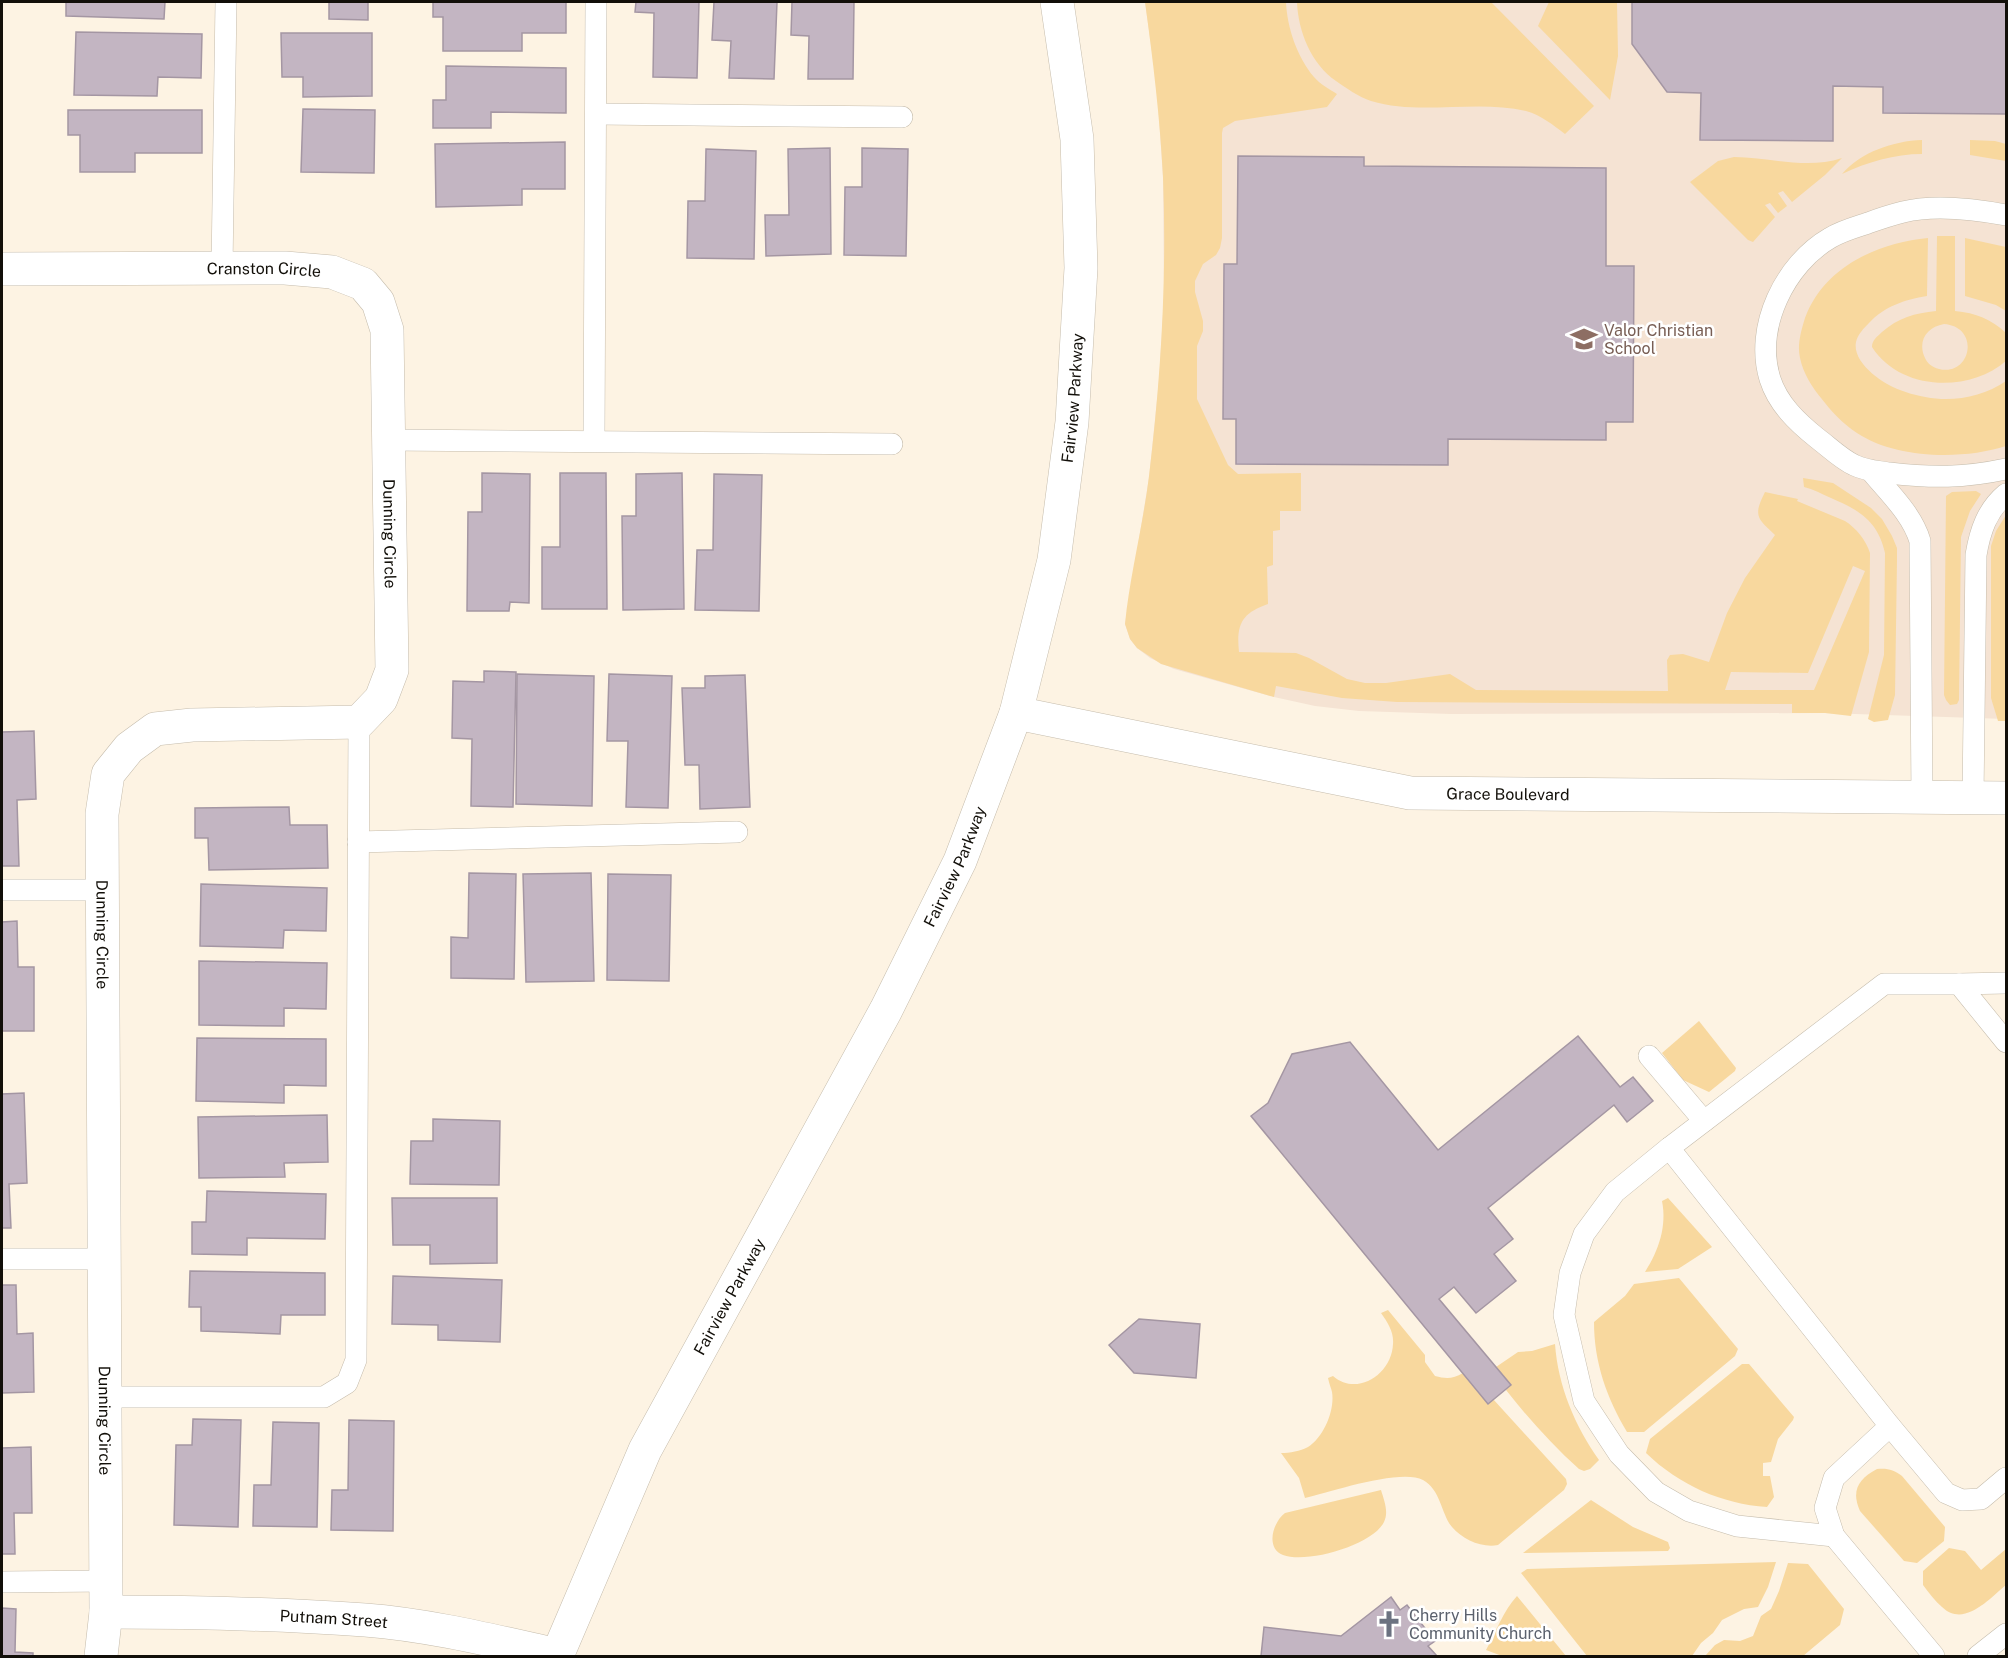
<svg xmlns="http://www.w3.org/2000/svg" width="2008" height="1658" viewBox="0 0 2008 1658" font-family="'Public Sans',sans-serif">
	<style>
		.education { fill: #f5e3d3 }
		.green { fill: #f8d89e; fill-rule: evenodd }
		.building { fill: #c3b5c2; stroke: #a496a3; stroke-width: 1.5 }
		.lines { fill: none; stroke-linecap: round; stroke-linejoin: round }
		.lane-casing { stroke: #c5bcac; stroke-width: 22 }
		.street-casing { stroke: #c5bcac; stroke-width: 34 }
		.secondary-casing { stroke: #c5bcac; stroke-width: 34 }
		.lane { stroke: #fff; stroke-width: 21 }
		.street { stroke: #fff; stroke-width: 33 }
		.secondary { stroke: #fff; stroke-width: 33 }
		.labels { text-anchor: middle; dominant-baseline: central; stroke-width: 5; stroke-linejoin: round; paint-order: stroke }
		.street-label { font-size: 16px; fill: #120f09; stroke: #fff }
		.education-label { font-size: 16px; fill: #785e54; stroke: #fff; text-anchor: start }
		.worship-label { font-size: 16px; fill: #5b616d; stroke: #fff; text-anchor: start }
	</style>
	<rect width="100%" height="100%" fill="#fdf3e3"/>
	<path class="education" d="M 1145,2 L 2006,2 L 2006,719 L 1825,713 L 1451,714 L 1359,711 L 1315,706 L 1274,697 L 1174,669 L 1150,658 L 1137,648 L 1130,639 L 1125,624 L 1149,478 L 1159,380 L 1164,298 L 1163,178 L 1157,88 Z"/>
	<g class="green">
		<path d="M 1145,2 L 1286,2 C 1287,27 1297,57 1314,77 C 1320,84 1329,89 1337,94 L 1327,107 L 1235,121 L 1223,128 L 1222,133 L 1222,238 L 1220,248 L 1216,255 L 1203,264 L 1195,281 L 1195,292 L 1203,321 L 1203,331 L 1197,346 L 1197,399 L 1228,465 L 1238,474 L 1301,473 L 1301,511 L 1280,511 L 1280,530 L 1273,531 L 1273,565 L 1267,567 L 1268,604 C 1242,613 1236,624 1239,652 L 1296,653 L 1309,658 L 1347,679 L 1365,683 L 1386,683 L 1450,674 L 1476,690 L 1668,691 L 1667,660 L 1670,655 L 1683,654 L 1709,662 L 1727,613 L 1745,578 L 1775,535 C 1757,518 1753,516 1765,492 L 1798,499 L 1797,501 L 1845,521 C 1856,528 1866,540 1870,553 L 1869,652 L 1851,716 L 1825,713 L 1792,713 L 1792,704 L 1397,702 L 1342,698 L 1276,686 L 1274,697 L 1161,664 L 1137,648 L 1130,639 L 1125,624 C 1130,574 1143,526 1149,476 C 1161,377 1167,277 1163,177 C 1160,118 1153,60 1145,2 ZM 1853,566 L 1865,571 L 1814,690 L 1725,690 L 1731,672 L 1808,673 Z"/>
		<path d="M 1297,2 L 1491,2 L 1594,106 L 1565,134 C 1553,125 1541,115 1526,111 C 1475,99 1421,116 1371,101 C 1359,97 1346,88 1336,81 C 1311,64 1298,31 1297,2 Z"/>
		<path d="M 1549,2 L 1617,2 L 1618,56 L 1610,100 L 1538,26 Z"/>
		<path d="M 1922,140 L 1922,154 C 1895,154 1867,162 1842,174 C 1861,152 1893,141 1922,140 Z"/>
		<path d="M 1970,140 L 1995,141 L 2006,144 L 2006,161 L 1970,155 Z"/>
		<path d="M 1734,157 C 1770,157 1806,170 1842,158 L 1825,175 L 1792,202 L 1783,191 L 1778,193 L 1787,206 L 1778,213 L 1770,203 L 1765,205 L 1775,217 L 1753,242 L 1748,240 L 1690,182 L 1718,161 Z"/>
		<path d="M 1937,236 L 1955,236 L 1955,311 C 1976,313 1991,319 2006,333 L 2006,361 C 1969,393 1900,391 1872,347 C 1872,340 1877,337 1882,332 C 1898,318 1915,313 1936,311 ZM 1944,324 C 1981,327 1971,377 1939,369 C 1932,367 1927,363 1925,358 C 1917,341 1927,327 1944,324 Z"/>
		<path d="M 1928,238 L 1927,296 C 1904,300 1885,306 1869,323 C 1864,328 1858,334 1856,342 C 1852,363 1883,384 1900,390 C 1913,395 1927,398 1941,399 C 1964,400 1987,394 2006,381 L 2006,446 C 1963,460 1896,459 1857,433 C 1843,424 1831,411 1821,398 C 1812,387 1803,373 1800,358 C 1797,345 1801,331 1805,318 C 1824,267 1877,243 1928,238 Z"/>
		<path d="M 1965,238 L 2006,247 L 2006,311 L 1996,305 L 1965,296 Z"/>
		<path d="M 1803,478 L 1833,483 L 1871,508 L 1882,519 L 1892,536 L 1897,548 L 1897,560 L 1895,695 L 1888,720 L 1874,722 L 1868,719 L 1884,655 L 1885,553 C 1878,521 1859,510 1831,498 C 1822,494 1813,489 1804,487 Z"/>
		<path d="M 1976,491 L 1981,494 L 1970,511 L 1961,537 L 1959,700 L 1957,704 L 1950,705 L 1946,700 L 1944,695 L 1946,496 L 1952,492 Z"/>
		<path d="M 2006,515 L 2006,721 L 1998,721 L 1991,698 L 1991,546 L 1996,531 Z"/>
		<path d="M 1699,1021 L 1736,1068 L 1735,1071 L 1709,1092 L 1683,1080 L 1662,1053 Z"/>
		<path d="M 1668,1198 L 1712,1247 L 1678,1269 L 1645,1272 C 1659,1250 1667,1226 1662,1201 Z"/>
		<path d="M 1679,1278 L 1738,1349 L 1735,1356 L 1644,1432 L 1627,1432 C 1607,1398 1594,1363 1594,1322 L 1625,1296 L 1634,1284 Z"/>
		<path d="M 1388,1310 L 1425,1355 L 1425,1362 L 1435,1376 C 1446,1379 1453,1379 1463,1373 L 1493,1399 L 1566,1479 L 1567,1484 L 1564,1490 L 1498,1545 C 1482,1548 1463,1540 1452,1527 C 1441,1514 1441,1490 1423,1480 C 1401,1468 1330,1492 1305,1498 L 1299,1478 L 1281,1453 C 1290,1453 1300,1451 1308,1447 C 1324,1437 1335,1410 1332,1392 C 1331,1388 1329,1383 1328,1378 L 1333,1376 C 1357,1397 1392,1374 1393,1344 C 1394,1332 1388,1323 1381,1313 Z"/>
		<path d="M 1555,1344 C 1558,1386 1575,1426 1599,1460 L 1590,1469 L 1584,1471 L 1579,1469 C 1552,1445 1528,1418 1506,1390 L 1511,1385 L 1496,1367 L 1518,1352 L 1532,1351 Z"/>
		<path d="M 1742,1364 L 1749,1364 L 1794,1417 L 1793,1420 L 1778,1439 L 1771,1462 L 1763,1463 L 1763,1476 L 1770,1476 L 1774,1497 L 1767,1507 C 1722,1504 1679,1485 1646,1453 L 1650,1439 Z"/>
		<path d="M 1877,1469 C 1888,1468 1894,1470 1902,1476 L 1945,1527 L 1944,1541 L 1917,1563 L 1904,1561 L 1860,1511 C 1851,1491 1858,1479 1877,1469 Z"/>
		<path d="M 1381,1490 C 1384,1500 1389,1512 1384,1522 C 1373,1545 1307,1564 1283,1555 C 1265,1548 1273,1522 1285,1513 Z"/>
		<path d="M 1591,1500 L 1633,1527 L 1668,1542 L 1670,1548 L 1668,1551 L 1523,1553 Z"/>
		<path d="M 1949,1548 L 1965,1551 L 1981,1570 L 2006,1549 L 2006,1585 C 1989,1599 1964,1628 1942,1607 C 1935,1601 1929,1593 1923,1585 L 1923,1571 Z"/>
		<path d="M 1776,1562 L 1768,1587 L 1758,1607 L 1744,1609 L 1722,1620 L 1713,1633 L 1701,1643 L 1692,1656 L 1587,1656 L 1521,1573 L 1527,1569 Z"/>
		<path d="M 1788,1563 L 1808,1564 L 1844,1609 L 1840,1625 L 1803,1656 L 1705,1656 L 1715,1645 L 1724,1640 L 1740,1641 L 1753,1636 L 1761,1616 L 1771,1609 L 1779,1591 Z"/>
		<path d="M 1517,1596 L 1566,1656 L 1502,1656 L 1486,1650 C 1496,1632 1503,1611 1517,1596 Z"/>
	</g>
	<g class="building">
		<path d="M 66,2 L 165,2 L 164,19 L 66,16 Z"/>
		<path d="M 329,2 L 368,2 L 368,20 L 329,19 Z"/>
		<path d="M 433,2 L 566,2 L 566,33 L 522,33 L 522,51 L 443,51 L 443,17 L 433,17 Z"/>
		<path d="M 636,2 L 699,2 L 697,78 L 653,77 L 654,13 L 635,12 Z"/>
		<path d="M 714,2 L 777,2 L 774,79 L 729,78 L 731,41 L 712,40 Z"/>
		<path d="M 792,2 L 854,2 L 853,79 L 808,79 L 809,36 L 791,35 Z"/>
		<path d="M 1632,2 L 2006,2 L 2006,114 L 1883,113 L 1883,87 L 1833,86 L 1833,141 L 1700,140 L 1701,93 L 1667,92 L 1632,44 Z"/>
		<path d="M 76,32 L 202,34 L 201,78 L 158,77 L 157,96 L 74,95 Z"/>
		<path d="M 281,33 L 372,33 L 372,96 L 303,97 L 303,77 L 282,77 Z"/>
		<path d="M 446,66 L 566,68 L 566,113 L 491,112 L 491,128 L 433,128 L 433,100 L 446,100 Z"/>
		<path d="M 303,109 L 375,110 L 374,173 L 301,172 Z"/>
		<path d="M 68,110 L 202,110 L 202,153 L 135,153 L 135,172 L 80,172 L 80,135 L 68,135 Z"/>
		<path d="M 565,142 L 565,189 L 522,189 L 522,205 L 436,207 L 435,144 Z"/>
		<path d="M 830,148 L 831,254 L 766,256 L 765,215 L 789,215 L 788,149 Z"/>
		<path d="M 862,148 L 908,149 L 906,256 L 844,255 L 845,187 L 862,187 Z"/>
		<path d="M 706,149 L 756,151 L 754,259 L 687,258 L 688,201 L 705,201 Z"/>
		<path d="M 1238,156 L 1364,157 L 1364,166 L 1606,168 L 1606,266 L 1634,266 L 1633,422 L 1606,422 L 1606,440 L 1448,439 L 1448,465 L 1236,464 L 1236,419 L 1223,419 L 1224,264 L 1237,264 Z"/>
		<path d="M 482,473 L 530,474 L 529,603 L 510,602 L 509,611 L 467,611 L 468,512 L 482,512 Z"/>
		<path d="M 560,473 L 606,473 L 607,609 L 542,609 L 542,547 L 560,547 Z"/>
		<path d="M 682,473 L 684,609 L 623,610 L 622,516 L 636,516 L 636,474 Z"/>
		<path d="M 714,474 L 762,475 L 759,611 L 695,610 L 697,550 L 713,550 Z"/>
		<path d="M 484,671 L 516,672 L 513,807 L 471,806 L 472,739 L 452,738 L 453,681 L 484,682 Z"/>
		<path d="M 517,674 L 594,676 L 592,806 L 516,804 Z"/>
		<path d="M 609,674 L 672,676 L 668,808 L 626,807 L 628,741 L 607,741 Z"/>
		<path d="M 745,675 L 750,807 L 700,809 L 699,765 L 685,765 L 682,688 L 705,688 L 705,676 Z"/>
		<path d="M 34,731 L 36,799 L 17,800 L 19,866 L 2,866 L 2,732 Z"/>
		<path d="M 289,807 L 290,825 L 327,825 L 328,868 L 209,870 L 208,838 L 195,838 L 195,808 Z"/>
		<path d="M 469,873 L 516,874 L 514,979 L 451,978 L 451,937 L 468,938 Z"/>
		<path d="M 591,873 L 594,981 L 526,982 L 523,874 Z"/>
		<path d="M 608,874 L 671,875 L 669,981 L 607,980 Z"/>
		<path d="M 201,884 L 327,888 L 326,931 L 284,930 L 283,948 L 200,946 Z"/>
		<path d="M 17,921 L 18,967 L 34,967 L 34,1031 L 2,1031 L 2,922 Z"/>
		<path d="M 199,961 L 327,963 L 326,1009 L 284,1008 L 284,1026 L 199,1025 Z"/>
		<path d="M 1578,1036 L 1620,1087 L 1633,1077 L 1653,1101 L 1627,1122 L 1614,1105 L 1488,1208 L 1513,1239 L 1494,1254 L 1516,1281 L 1476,1313 L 1454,1287 L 1439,1299 L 1511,1385 L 1488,1404 L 1251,1116 L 1268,1103 L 1292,1054 L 1350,1042 L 1438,1150 Z"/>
		<path d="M 197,1038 L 326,1039 L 326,1086 L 284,1085 L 284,1103 L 196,1101 Z"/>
		<path d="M 24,1093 L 27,1183 L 9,1184 L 11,1228 L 2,1228 L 2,1094 Z"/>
		<path d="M 327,1115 L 328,1162 L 284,1163 L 285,1177 L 199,1178 L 198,1117 Z"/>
		<path d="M 433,1119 L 500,1121 L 499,1185 L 410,1184 L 411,1141 L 433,1141 Z"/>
		<path d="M 207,1191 L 326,1194 L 325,1239 L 247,1238 L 247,1255 L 192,1254 L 192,1222 L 206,1222 Z"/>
		<path d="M 392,1198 L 497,1198 L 497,1263 L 430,1264 L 430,1245 L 393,1245 Z"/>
		<path d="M 190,1271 L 325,1273 L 325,1315 L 281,1315 L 280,1334 L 201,1331 L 201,1307 L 189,1307 Z"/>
		<path d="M 393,1276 L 502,1280 L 500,1342 L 438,1340 L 438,1325 L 392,1324 Z"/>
		<path d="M 2,1285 L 16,1285 L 17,1334 L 33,1333 L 34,1392 L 2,1393 Z"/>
		<path d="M 1139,1319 L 1200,1324 L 1196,1378 L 1134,1373 L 1109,1345 Z"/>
		<path d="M 193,1419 L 241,1420 L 238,1527 L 174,1525 L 176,1445 L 192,1445 Z"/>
		<path d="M 349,1420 L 394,1421 L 393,1531 L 331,1530 L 332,1490 L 348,1490 Z"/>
		<path d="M 273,1422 L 319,1423 L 317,1527 L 253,1526 L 254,1485 L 271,1485 Z"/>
		<path d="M 31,1447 L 32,1513 L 14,1513 L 15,1554 L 2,1554 L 2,1448 Z"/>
		<path d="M 1391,1597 L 1400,1610 L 1407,1605 L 1435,1641 L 1428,1646 L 1437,1656 L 1261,1656 L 1264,1627 L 1341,1636 Z"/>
		<path d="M 2,1608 L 16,1609 L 15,1652 L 33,1653 L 33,1656 L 2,1656 Z"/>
	</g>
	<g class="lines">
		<defs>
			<g id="lane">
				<path d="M 596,114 L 902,117"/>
				<path d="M 2006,215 C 1974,209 1935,204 1903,212 C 1891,215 1879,219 1868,223 C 1856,227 1841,231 1830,238 C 1785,264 1754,327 1770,379 C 1778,404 1797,422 1817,438 C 1829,447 1841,459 1854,465 C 1866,471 1877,471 1889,473 C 1932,478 1964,478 2006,469"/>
				<path d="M 222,268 L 226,2"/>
				<path d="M 388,440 L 892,444"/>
				<path d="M 594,441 L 596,2"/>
				<path d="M 1871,471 C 1889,493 1912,514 1920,541 L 1922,798"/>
				<path d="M 1973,798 L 1976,555 C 1980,531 1987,510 2006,494"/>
				<path d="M 358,842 L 737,832"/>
				<path d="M 2,890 L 102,890"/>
				<path d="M 1959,984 L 2006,983"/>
				<path d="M 1649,1056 L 1704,1121"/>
				<path d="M 1669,1148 L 1615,1192 L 1584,1234 L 1570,1273 L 1564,1315 L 1584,1401 L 1619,1454 L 1656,1492 L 1689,1511 L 1737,1526 L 1834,1536"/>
				<path d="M 2,1259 L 104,1259"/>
				<path d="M 105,1397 L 324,1397 L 347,1383 L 356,1360 L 359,722"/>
				<path d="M 1890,1426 L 1946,1493 L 1962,1500 L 1981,1499 L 2006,1478"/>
				<path d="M 2,1582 L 106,1581"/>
				<path d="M 1934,1656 L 1834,1536 L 1825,1508 L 1834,1478 L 1890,1426 L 1669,1148 L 1884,984 L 1959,984 L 2006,1042"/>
				<path d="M 1978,1656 L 2006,1634"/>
			</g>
			<g id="street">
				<path id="s1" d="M 2,269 L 285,268 L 332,272 L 363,284 L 378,302 L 387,330 L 392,670 L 381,699 L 359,722 L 192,725 L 155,729 L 129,748 L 108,774 L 102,814 L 106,1612 L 101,1656"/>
				<path id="s2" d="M 1016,713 L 1410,793 L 2006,798"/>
				<path id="s3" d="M 106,1612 C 192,1612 279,1614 365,1620 C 430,1625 494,1641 557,1655"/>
			</g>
			<g id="secondary">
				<path id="s4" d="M 557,1656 L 645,1450 L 886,1010 L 960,861 L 1016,713 L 1054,560 L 1072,422 L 1081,268 L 1077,139 L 1057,2"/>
			</g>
		</defs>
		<use href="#lane" class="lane-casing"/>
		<use href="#street" class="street-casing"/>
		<use href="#secondary" class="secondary-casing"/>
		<use href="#lane" class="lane"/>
		<use href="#street" class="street"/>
		<use href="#secondary" class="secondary"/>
	</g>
	<defs>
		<symbol id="school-bare" viewBox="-9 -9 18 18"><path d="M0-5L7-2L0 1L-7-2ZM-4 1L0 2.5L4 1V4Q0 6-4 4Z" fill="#8d6e63" stroke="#fff" stroke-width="2.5" paint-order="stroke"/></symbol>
		<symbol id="church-bare" viewBox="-9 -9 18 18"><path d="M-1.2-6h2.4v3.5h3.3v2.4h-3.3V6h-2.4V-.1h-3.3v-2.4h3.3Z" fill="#6b7280" stroke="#fff" stroke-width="2.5" paint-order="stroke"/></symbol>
	</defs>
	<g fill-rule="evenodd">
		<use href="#school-bare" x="1565" y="320" width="38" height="38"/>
		<use href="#church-bare" x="1370" y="1605" width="38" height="38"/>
	</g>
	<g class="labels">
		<g class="street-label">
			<text stroke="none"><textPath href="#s1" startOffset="262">Cranston Circle</textPath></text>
			<text stroke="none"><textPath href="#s4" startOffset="1371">Fairview Parkway</textPath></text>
			<text stroke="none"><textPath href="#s1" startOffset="620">Dunning Circle</textPath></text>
			<text stroke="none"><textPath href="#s2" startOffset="500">Grace Boulevard</textPath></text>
			<text stroke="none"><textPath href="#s4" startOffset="885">Fairview Parkway</textPath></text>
			<text stroke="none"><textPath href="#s1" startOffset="1250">Dunning Circle</textPath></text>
			<text stroke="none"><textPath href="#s4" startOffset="399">Fairview Parkway</textPath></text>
			<text stroke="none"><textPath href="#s1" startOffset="1736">Dunning Circle</textPath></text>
			<text stroke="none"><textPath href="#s3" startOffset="228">Putnam Street</textPath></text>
		</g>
		<g class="education-label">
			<text x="1604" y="330">Valor Christian<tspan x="1604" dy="18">School</tspan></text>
		</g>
		<g class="worship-label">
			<text x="1409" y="1615">Cherry Hills<tspan x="1409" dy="18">Community Church</tspan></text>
		</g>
	</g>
	<rect width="2008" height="1658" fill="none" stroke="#120f09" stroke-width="6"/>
</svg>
